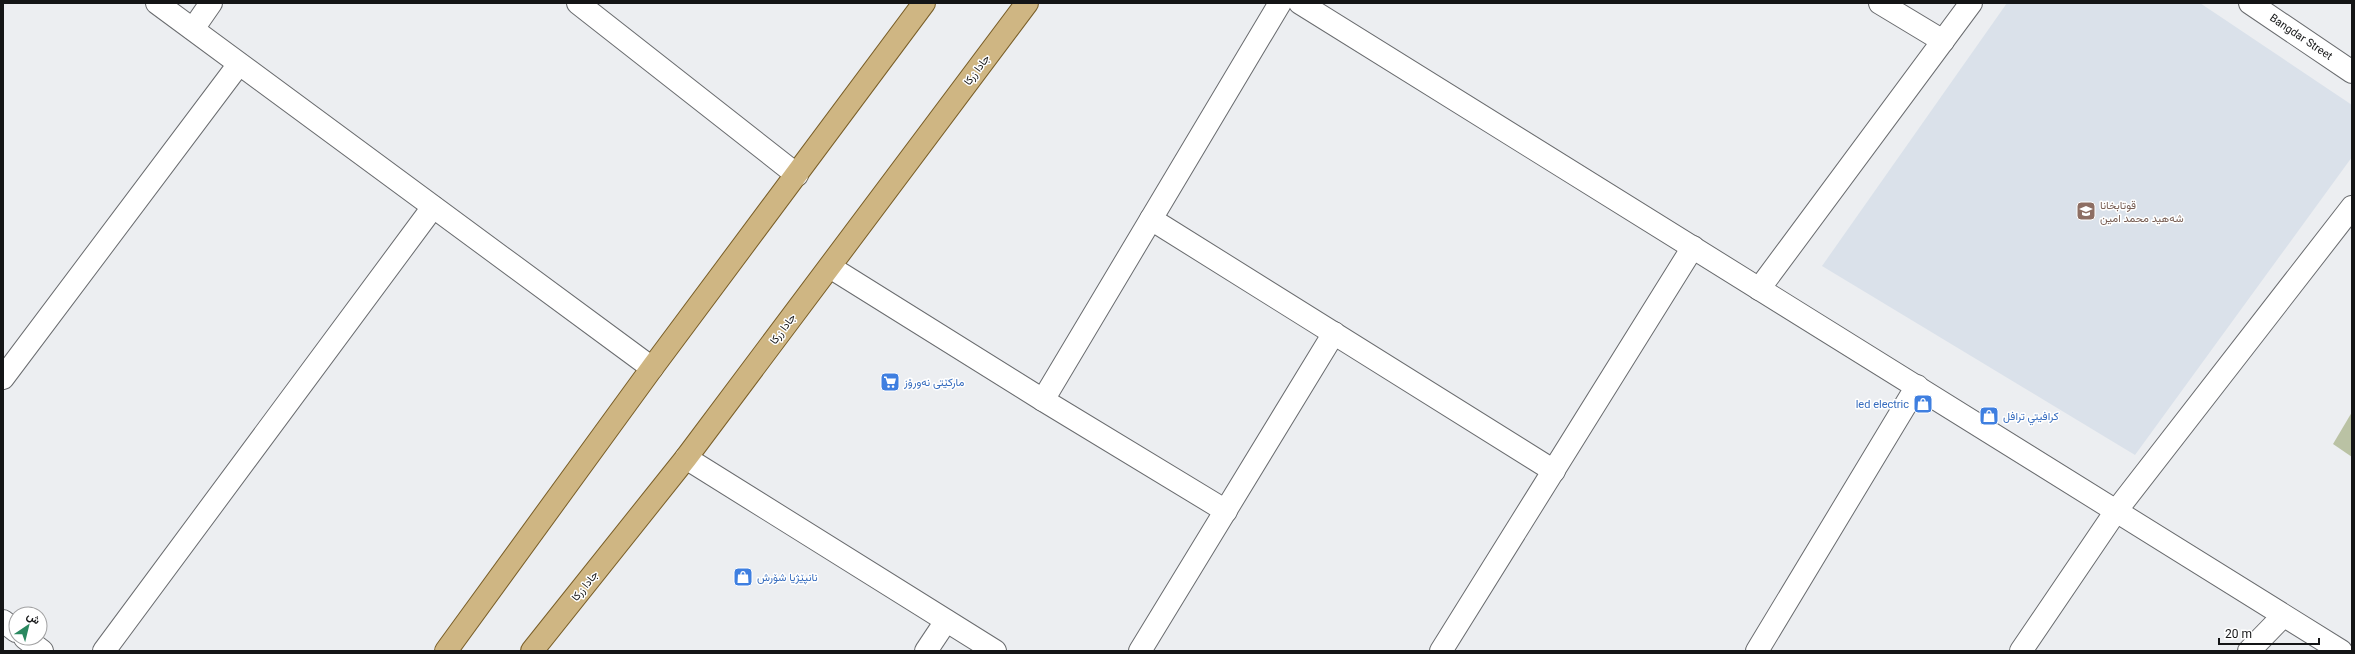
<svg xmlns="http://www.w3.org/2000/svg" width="2355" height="654" viewBox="0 0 2355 654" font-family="Roboto,Vazirmatn,sans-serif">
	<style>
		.built { fill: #dae1ea }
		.grass { fill: #bac2a4 }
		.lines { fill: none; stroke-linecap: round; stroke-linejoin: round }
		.minor-casing { stroke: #6a6c6f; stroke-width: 24 }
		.major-casing { stroke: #795e28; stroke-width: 24 }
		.minor { stroke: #fff; stroke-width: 22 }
		.major { stroke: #cfb683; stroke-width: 22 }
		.labels { text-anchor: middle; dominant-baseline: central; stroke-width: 3; stroke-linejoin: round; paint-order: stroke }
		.street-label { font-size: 11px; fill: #141516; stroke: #fff }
		.education-label { font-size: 11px; fill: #785e54; stroke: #fff; text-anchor: start }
		.shop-label { font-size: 11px; fill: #366cbe; stroke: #fff; text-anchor: start }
	</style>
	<rect width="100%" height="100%" fill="#eceef1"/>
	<path class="built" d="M 2007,3 L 2200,3 L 2352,105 L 2352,157 L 2135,455 L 1822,266 Z"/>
	<path class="grass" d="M 2352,412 L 2352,457 L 2333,444 Z"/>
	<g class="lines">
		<defs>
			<g id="minor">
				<path d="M 157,3 L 652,368"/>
				<path d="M 578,3 L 797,175"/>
				<path d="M 1300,3 L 2341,651"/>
				<path d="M 1880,3 L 1943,41"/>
				<path d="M 2250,3 L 2352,72"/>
				<path d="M 193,29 L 211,3"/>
				<path d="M 1151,219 L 1554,471"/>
				<path d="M 830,267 L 1043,400 L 1226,511"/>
				<path d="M 1759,289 L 1971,3"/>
				<path d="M 3,378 L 239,64"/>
				<path d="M 1043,400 L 1280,3"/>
				<path d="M 686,458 L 995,651"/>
				<path d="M 3,621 L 16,631"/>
				<path d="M 25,638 L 42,651"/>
				<path d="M 104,651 L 433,207"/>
				<path d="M 926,651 L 946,621"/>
				<path d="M 1140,651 L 1334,333"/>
				<path d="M 1441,651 L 1693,247"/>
				<path d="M 1757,651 L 1917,386"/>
				<path d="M 2021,651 L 2116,511 L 2352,207"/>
				<path d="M 2249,651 L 2283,616"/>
			</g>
			<g id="major">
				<path d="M 446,651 L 652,368 L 924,3"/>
				<path d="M 532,651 L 686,458 L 1027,3"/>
			</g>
		</defs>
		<use href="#minor" class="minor-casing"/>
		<use href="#major" class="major-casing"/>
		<use href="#minor" class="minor"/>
		<use href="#major" class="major"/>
	</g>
	<defs>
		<symbol id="school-square" viewBox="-11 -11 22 22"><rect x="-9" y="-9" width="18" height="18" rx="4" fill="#8d6e63" stroke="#fff"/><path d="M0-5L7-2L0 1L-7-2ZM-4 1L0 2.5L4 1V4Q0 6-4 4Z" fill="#fff"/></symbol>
		<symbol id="supermarket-square" viewBox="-11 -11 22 22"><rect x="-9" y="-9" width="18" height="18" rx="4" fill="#3f7fe0" stroke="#fff"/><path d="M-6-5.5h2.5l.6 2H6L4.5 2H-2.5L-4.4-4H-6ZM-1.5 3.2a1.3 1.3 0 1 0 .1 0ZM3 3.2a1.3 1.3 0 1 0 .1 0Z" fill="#fff"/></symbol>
		<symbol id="shop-square" viewBox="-11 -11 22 22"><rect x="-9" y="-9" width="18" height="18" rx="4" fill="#3f7fe0" stroke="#fff"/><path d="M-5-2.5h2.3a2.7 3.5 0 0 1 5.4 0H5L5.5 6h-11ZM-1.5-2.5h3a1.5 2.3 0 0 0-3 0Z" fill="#fff"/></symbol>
	</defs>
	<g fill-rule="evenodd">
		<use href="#school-square" x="2075" y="200" width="22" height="22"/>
		<use href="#supermarket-square" x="879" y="371" width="22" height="22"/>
		<use href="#shop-square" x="1912" y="393" width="22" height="22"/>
		<use href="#shop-square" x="1978" y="405" width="22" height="22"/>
		<use href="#shop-square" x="732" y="566" width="22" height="22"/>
	</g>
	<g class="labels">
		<g class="street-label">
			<text transform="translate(2301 37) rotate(34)">Bangdar Street</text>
			<text transform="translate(977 70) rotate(-53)">جادا زرکا</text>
			<text transform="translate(783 329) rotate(-53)">جادا زرکا</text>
			<text transform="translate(585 586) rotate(-51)">جادا زرکا</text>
		</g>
		<g class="education-label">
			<text x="2100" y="205">قوتابخانا<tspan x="2100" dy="13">شەهید محمد امین</tspan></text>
		</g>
		<g class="shop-label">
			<text x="904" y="382">مارکێتی نەورۆز</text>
			<text x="1909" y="404" text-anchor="end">led electric</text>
			<text x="2003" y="416">كرافيتي ترافل</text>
			<text x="757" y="577">نانپێژیا شۆرش</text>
		</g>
	</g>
	<rect width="2355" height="654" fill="none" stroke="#141516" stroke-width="8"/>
	<g transform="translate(28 626) rotate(35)"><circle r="19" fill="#ffffff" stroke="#a1a1a2"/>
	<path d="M0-3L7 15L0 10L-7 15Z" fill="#2a885f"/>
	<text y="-6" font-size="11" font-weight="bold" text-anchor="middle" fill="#141516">ش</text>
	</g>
	<path d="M2219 638v6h100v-6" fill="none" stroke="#141516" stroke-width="2"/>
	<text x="2225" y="638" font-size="12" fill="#141516" stroke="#ffffff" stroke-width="3" paint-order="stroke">20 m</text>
</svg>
